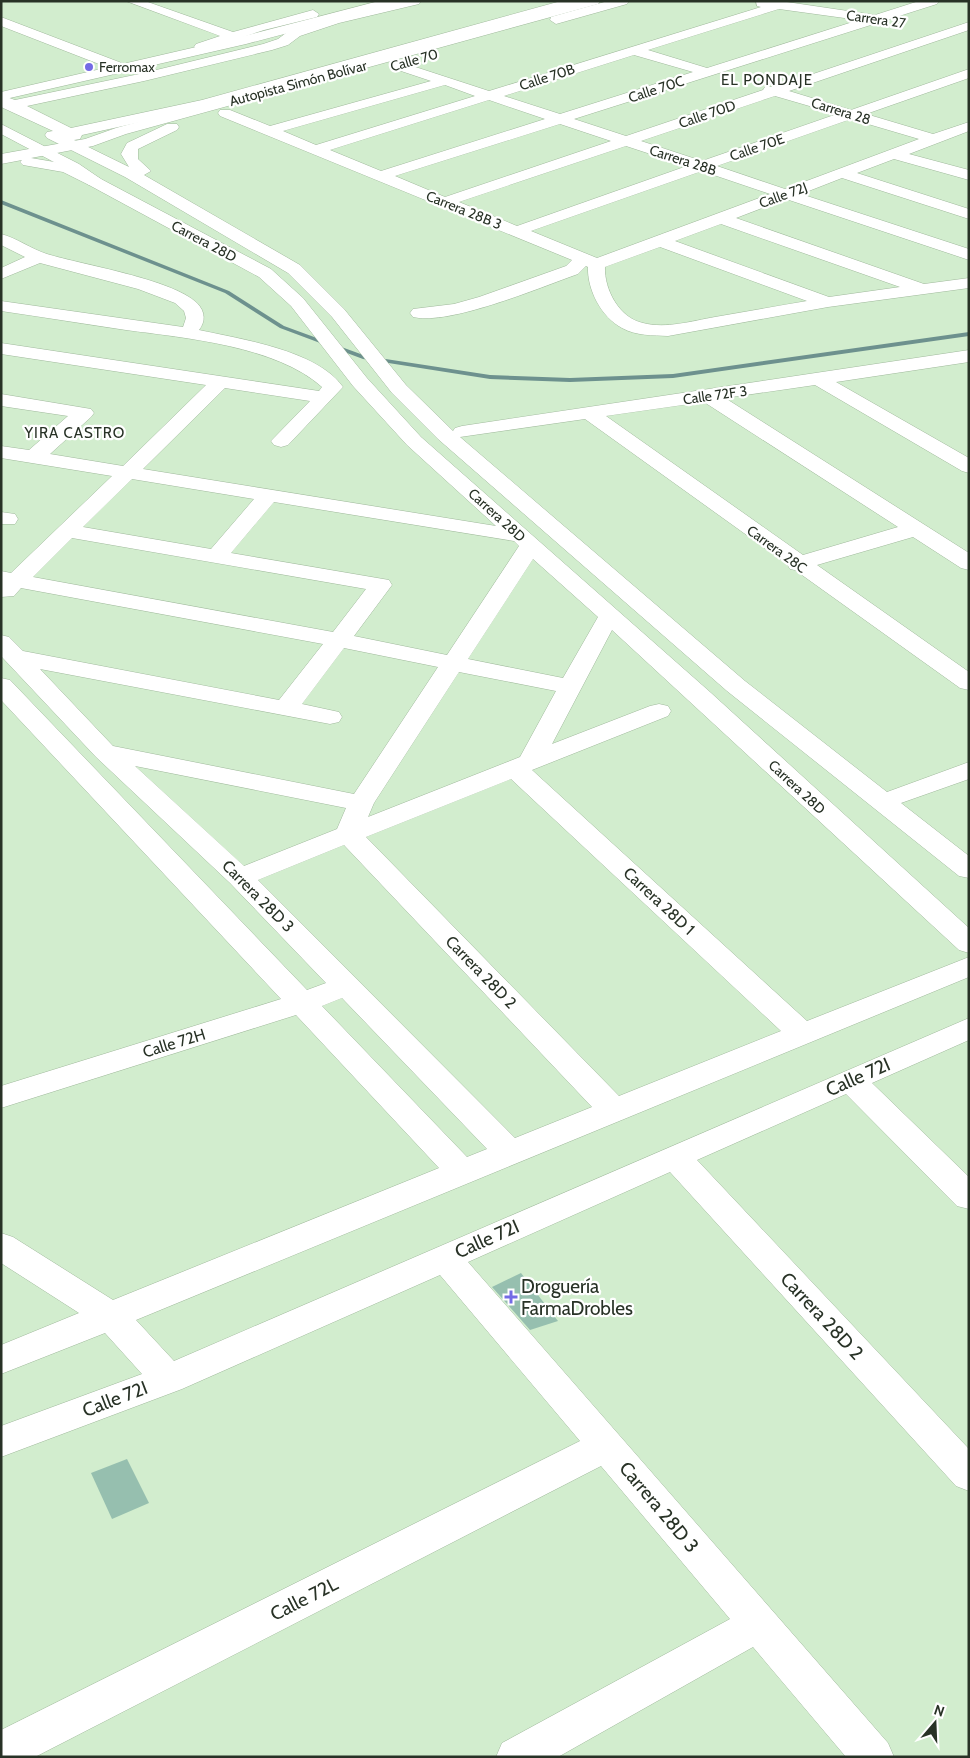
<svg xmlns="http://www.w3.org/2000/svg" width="970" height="1758" viewBox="0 0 970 1758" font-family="Cabin,sans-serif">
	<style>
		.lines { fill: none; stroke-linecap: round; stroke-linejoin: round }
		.stream { fill: #6d918e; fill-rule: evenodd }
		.building { fill: #96bfaf }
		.minor-casing { stroke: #a0b99c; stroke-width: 1 }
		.highway-casing { stroke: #a0b99c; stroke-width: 1 }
		.minor { fill: #fff; fill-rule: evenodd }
		.highway { fill: #fff; fill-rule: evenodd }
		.poi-dot { fill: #746be5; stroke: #fff; stroke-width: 2 }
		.labels { text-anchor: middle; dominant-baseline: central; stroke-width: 4.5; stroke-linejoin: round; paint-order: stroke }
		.far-street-label { font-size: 14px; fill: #283226; stroke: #fff }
		.far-poi-label { font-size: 14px; fill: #283226; stroke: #fff; text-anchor: start }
		.far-neighbourhood-label { font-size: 15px; letter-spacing: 1px; fill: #283226; stroke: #fff }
		.street-label { font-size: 16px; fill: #283226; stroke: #fff }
		.near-street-label { font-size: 19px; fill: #283226; stroke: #fff }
		.near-poi-label { font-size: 19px; fill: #283226; stroke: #fff; text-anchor: start }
	</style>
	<rect width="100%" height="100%" fill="#d2edce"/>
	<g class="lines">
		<path class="stream" d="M 1,200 L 229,291 L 284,326 L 366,356 L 490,375 L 570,378 L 673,374 L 969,332 L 969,336 L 673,378 L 570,382 L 490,379 L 363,359 L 280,328 L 225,293 L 1,204 Z"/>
	</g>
	<g class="building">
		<path d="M 521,1273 L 558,1321 L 530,1330 L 492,1287 Z"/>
		<path d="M 127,1459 L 149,1503 L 112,1519 L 91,1473 Z"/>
	</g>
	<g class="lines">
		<defs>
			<g id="minor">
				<path d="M 126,1 L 145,1 L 233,32 L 313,10 L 319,14 L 317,17 L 264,30 L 201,51 L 194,47 L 196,44 L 220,36 Z"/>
				<path d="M 398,1 L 421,1 L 419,4 L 339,23 L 300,36 L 288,45 L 272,50 L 144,81 L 27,106 L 71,128 L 202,100 L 561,1 L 582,1 L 580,4 L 209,107 L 82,135 L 80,139 L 74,140 L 129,167 L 121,154 L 127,143 L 167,124 L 177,124 L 179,127 L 177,130 L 138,149 L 138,159 L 151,171 L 144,175 L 300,265 L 344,309 L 406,385 L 453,431 L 455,428 L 462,426 L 969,350 L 969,362 L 836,382 L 969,458 L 969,473 L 962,471 L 815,385 L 725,398 L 969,553 L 969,570 L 961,568 L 913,537 L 817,565 L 969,672 L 969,690 L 960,688 L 795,570 L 790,569 L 787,564 L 585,419 L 460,437 L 745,681 L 887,792 L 969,762 L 969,779 L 901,803 L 969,856 L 969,878 L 959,876 L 727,691 L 438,439 L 392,393 L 332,317 L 288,273 L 125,177 L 47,138 L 45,135 L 47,132 L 53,131 L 1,107 L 1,95 L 15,100 L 144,73 L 263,44 L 278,39 L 290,30 L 330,17 ZM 704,402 L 898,527 L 803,555 L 606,416 Z"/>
				<path d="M 608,1 L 629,1 L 627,4 L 556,24 L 550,20 L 551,17 Z"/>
				<path d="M 756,1 L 780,1 L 875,15 L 919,1 L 939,1 L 937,4 L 574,119 L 626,136 L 763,90 L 765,87 L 774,87 L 969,22 L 969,30 L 789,91 L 851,110 L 969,69 L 969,78 L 866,114 L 933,134 L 969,122 L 969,131 L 909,154 L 969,170 L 969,180 L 894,159 L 857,173 L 969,209 L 969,219 L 842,178 L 801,194 L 969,249 L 969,260 L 786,199 L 736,218 L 924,284 L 969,278 L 969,288 L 828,307 L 668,336 C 653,335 636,336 622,328 C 601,317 587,289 588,267 L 586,266 L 578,274 C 541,287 449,326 413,317 L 410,313 L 413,309 L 454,304 L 479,297 L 566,266 L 572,260 L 220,116 L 218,113 L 220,110 L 230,110 L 270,126 L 431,81 L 392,68 L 390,65 L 392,62 L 397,61 L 489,91 L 761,7 L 757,6 ZM 779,9 L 859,20 L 707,68 L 648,50 ZM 634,55 L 693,72 L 560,114 L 504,96 ZM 445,85 L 475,96 L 316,145 L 283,131 ZM 775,96 L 837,114 L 702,161 L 641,141 ZM 489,100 L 545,119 L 381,171 L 330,150 ZM 851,119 L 919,139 L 785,189 L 717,166 ZM 560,124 L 611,141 L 445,197 L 395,176 ZM 626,146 L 687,166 L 517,226 L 459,202 ZM 702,171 L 770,194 L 597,258 L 531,231 ZM 721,224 L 900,287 L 829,297 L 675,241 ZM 660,247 L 807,301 C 776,306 746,312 715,317 C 692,321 666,329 643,323 C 619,318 604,289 605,267 Z"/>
				<path d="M 1,17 L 127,65 L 129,68 L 127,71 L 117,71 L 1,26 Z"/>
				<path d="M 1,124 L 79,164 L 101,179 L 271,269 L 303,298 L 367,378 L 421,437 L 710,692 L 969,928 L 969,953 L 959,950 L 612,630 L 552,744 L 650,706 L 659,704 L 668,706 L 671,711 L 668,716 L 532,770 L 807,1021 L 969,957 L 969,977 L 136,1320 L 174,1361 L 969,1018 L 969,1040 L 872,1083 L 969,1177 L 969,1209 L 957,1206 L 846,1094 L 697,1160 L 969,1449 L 969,1491 L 956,1486 L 670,1172 L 468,1262 L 888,1743 L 894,1757 L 846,1757 L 753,1647 L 558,1757 L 496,1757 L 502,1743 L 730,1619 L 601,1466 L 35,1757 L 1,1757 L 1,1730 L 580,1441 L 440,1275 L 182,1389 L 1,1457 L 1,1426 L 142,1374 L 105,1333 L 1,1374 L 1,1345 L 79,1313 L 1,1263 L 1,1233 L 13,1237 L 113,1300 L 439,1168 L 296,1015 L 1,1108 L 1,1086 L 281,999 L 1,700 L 1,678 L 10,680 L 307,990 L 326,983 L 230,883 L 96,757 L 1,656 L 1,635 L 9,637 L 23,651 L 279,700 L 323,644 L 21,588 L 14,596 L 1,597 L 1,571 L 11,573 L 112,476 L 1,458 L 1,446 L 29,450 L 68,416 L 1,406 L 1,394 L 91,409 L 94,413 L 91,417 L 50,454 L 123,466 L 206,385 L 1,354 L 1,343 L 319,391 L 322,387 C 276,346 186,338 126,330 C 85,324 43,317 1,311 L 1,301 L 183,327 L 186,318 L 184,311 L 175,303 L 138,289 L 40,263 L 1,279 L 1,268 L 25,257 L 1,245 L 1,234 C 17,238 31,249 47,254 C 83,265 172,279 197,303 C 205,311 206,321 199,330 C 240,339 317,350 343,387 L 288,445 L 281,447 L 274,445 L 271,441 L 310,401 L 225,388 L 143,469 L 496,526 L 407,445 L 353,386 L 291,306 L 259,277 L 89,185 L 69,170 L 1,134 ZM 132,479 L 254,499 L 211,549 L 83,527 ZM 274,502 L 514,541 L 519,546 L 447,655 L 354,636 L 392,585 L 389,580 L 231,553 ZM 72,538 L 366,589 L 333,632 L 33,577 ZM 533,559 L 598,617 L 563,678 L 468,659 ZM 344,648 L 438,667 L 354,794 L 113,746 L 40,669 L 330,724 L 339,722 L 342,717 L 339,712 L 302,704 ZM 459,672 L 556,691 L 520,757 L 368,817 L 374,803 ZM 135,766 L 346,808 L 337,829 L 244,866 ZM 511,779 L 781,1031 L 619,1096 L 366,837 ZM 344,845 L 592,1107 L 515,1138 L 258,880 ZM 342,998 L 487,1149 L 467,1157 L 322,1006 Z"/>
				<path d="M 1,512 L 15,514 L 18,519 L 15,524 L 1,524 Z"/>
			</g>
			<g id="highway">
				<path d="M 379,1 L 400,1 L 398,4 L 246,44 L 1,100 L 1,92 L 244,36 Z"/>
				<path d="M 579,1 L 600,1 L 598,4 L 126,134 L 93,146 L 31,158 L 72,165 L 101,179 L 103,182 L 101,185 L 89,185 L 63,172 L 23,165 L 20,162 L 22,160 L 1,164 L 1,154 L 85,139 L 116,128 Z"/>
			</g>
		</defs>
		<use href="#minor" class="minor-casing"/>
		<use href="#highway" class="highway-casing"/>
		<use href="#minor" class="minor"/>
		<use href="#highway" class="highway"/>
	</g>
	<g class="poi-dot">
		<circle cx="89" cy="67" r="5"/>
		<path d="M508.5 1289.5h5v5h5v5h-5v5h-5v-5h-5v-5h5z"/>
	</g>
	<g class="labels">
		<g class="far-street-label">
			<text transform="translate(876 19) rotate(8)">Carrera 27</text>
			<text transform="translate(414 60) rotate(-16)">Calle 70</text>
			<text transform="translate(547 77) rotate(-18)">Calle 70B</text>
			<text transform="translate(298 83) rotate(-15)">Autopista Simón Bolívar</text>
			<text transform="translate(656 89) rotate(-18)">Calle 70C</text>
			<text transform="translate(841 111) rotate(17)">Carrera 28</text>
			<text transform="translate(707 114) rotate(-19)">Calle 70D</text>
			<text transform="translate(757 147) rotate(-19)">Calle 70E</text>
			<text transform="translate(683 160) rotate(18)">Carrera 28B</text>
			<text transform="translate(783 195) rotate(-20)">Calle 72J</text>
			<text transform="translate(464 210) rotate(22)">Carrera 28B 3</text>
			<text transform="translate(204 241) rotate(28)">Carrera 28D</text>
			<text transform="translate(715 395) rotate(-8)">Calle 72F 3</text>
			<text transform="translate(497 515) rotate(42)">Carrera 28D</text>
			<text transform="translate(777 549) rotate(36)">Carrera 28C</text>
			<text transform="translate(797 787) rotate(43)">Carrera 28D</text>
		</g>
		<g class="far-poi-label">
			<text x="99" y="67">Ferromax</text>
		</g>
		<g class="far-neighbourhood-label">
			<text x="767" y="80">EL PONDAJE</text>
			<text x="75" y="433">YIRA CASTRO</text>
		</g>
		<g class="street-label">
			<text transform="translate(258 896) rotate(45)">Carrera 28D 3</text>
			<text transform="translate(659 901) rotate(43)">Carrera 28D 1</text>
			<text transform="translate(481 972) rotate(46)">Carrera 28D 2</text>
			<text transform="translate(174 1043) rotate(-17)">Calle 72H</text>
		</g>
		<g class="near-street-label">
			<text transform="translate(858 1077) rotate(-24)">Calle 72I</text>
			<text transform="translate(487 1239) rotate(-24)">Calle 72I</text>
			<text transform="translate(822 1316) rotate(47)">Carrera 28D 2</text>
			<text transform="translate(115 1399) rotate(-21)">Calle 72I</text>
			<text transform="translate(659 1507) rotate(50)">Carrera 28D 3</text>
			<text transform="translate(304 1599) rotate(-27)">Calle 72L</text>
		</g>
		<g class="near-poi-label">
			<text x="521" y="1286">Droguería<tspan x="521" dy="22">FarmaDrobles</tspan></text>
		</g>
	</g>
	<rect width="970" height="1758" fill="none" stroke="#283226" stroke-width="5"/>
	<g transform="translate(935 1723) rotate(19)" stroke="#ffffff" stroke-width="4" paint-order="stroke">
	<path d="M0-4L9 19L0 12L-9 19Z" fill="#283226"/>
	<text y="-8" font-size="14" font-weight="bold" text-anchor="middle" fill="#283226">N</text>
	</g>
</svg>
